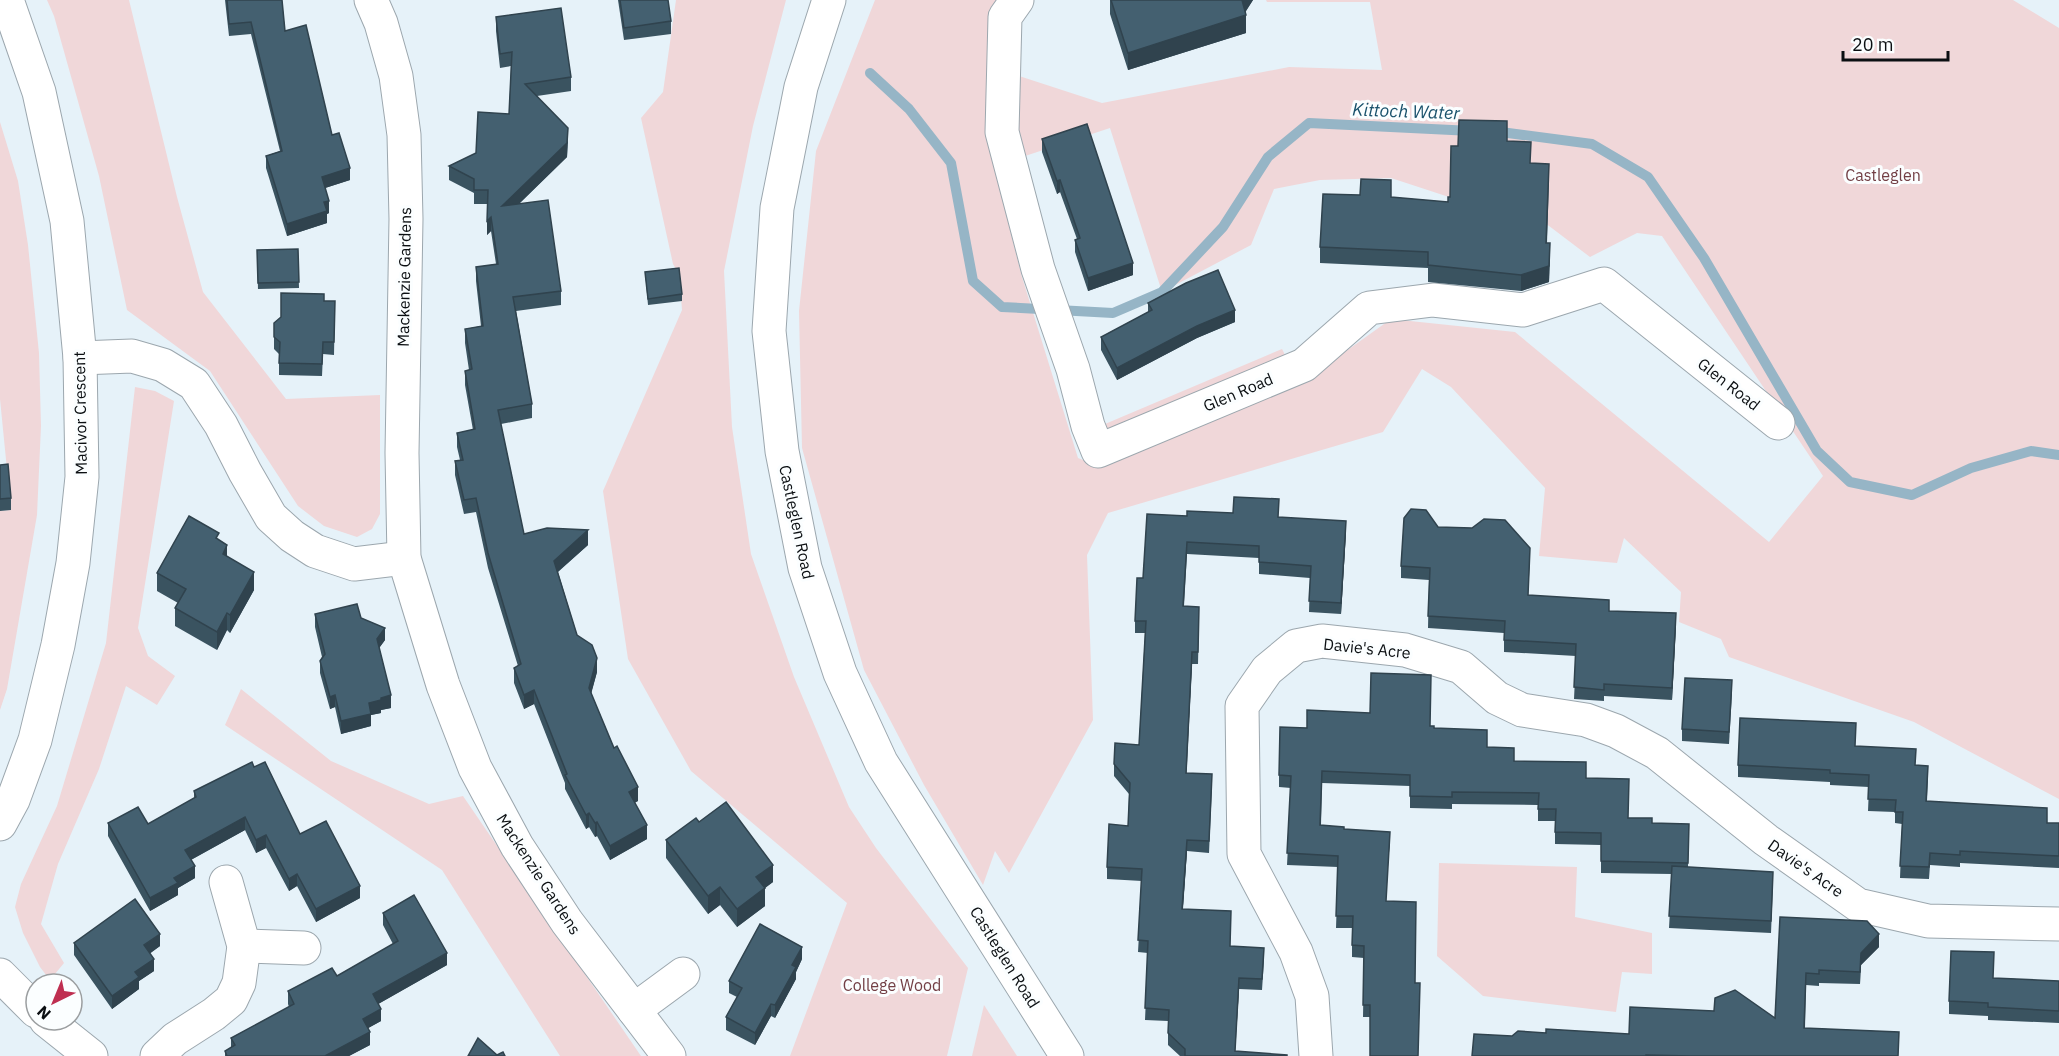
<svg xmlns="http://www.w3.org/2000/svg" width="2059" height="1056" viewBox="0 0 2059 1056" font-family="'IBM Plex Sans',sans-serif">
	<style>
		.green { fill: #f0d7d9 }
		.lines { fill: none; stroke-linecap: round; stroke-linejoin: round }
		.stream { stroke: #96b5c6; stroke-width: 10 }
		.minor-casing { stroke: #9ca7ae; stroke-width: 35 }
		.tertiary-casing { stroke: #9ca7ae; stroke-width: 35 }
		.minor { stroke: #fff; stroke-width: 33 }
		.tertiary { stroke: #fff; stroke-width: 33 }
		.wall { fill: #3a5360 }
		.shaded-wall { fill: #30434e }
		.building { fill: #446070; stroke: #30434e; stroke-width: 1.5 }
		.labels { text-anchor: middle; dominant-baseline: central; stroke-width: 6; stroke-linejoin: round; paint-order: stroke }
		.park-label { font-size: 16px; fill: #723f45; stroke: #fbfeff }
		.street-label { font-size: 16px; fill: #0b0f12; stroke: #fbfeff }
		.water-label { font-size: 18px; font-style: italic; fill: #19516b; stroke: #fbfeff }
	</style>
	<rect width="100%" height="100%" fill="#e6f2f9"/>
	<g class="green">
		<path d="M 47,0 L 129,0 L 177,197 L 203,292 L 286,399 L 380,395 L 380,514 L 372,529 L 357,537 L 324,526 L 298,506 L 210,371 L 127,310 L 99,176 L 54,16 Z"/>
		<path d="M 676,0 L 786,0 L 753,126 L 724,271 L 732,427 L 751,554 L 794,677 L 849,807 L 876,848 L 968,968 L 947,1056 L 790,1056 L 847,903 L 691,771 L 628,659 L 603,491 L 682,310 L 679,274 L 673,264 L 641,118 L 663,92 Z"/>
		<path d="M 875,0 L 1001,0 L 987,139 L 1022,277 L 1078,458 L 1100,467 L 1105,424 L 1282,349 L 1300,384 L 1391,319 L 1515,332 L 1769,542 L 1823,476 L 1662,236 L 1637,233 L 1590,257 L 1524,207 L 1452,198 L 1391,178 L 1320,180 L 1274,189 L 1251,245 L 1162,292 L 1110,128 L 1016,159 L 1013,74 L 1102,103 L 1289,67 L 1382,70 L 1370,2 L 1267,2 L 1266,0 L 2013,0 L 2059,28 L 2059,799 L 1914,722 L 1729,657 L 1721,639 L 1679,622 L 1681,592 L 1624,538 L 1617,563 L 1539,556 L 1545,488 L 1451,387 L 1422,369 L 1383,432 L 1108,513 L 1087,555 L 1093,720 L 1009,873 L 995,851 L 983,885 L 924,785 L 864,670 L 802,448 L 799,311 L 816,151 Z"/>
		<path d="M 0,122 L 18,181 L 28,245 L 39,353 L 41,426 L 37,515 L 7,689 L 0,710 L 0,511 L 11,510 L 0,399 Z"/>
		<path d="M 135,387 L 155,391 L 174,401 L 138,628 L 148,656 L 175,676 L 157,705 L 126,686 L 99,769 L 58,864 L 41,924 L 64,963 L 50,980 L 40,967 L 23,933 L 15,907 L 21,884 L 57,806 L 106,643 Z"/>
		<path d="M 241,689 L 331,761 L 429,804 L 463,796 L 641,1056 L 560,1056 L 442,870 L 225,725 Z"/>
		<path d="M 1439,863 L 1577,867 L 1575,917 L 1652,933 L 1652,974 L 1622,972 L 1616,1012 L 1483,996 L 1437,956 Z"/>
		<path d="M 984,1005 L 1017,1056 L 972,1056 Z"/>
	</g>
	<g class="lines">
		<g class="stream">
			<path d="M 870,73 L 909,109 L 951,163 L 973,281 L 1002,307 L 1113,313 L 1162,292 L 1223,227 L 1268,157 L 1309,123 L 1472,131"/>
			<path d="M 1493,131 L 1592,144 L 1648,177 L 1704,258 L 1817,451 L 1850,482 L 1912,495 L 1971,468 L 2031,451 L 2059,455"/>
		</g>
		<defs>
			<g id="minor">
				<path d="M 371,0 L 381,23 L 396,76 L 404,135 L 406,219 L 402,453 L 404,558 L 443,685 L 475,768 L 517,846 L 567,922 L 669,1056"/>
				<path d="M 1017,0 L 1005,17 L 1002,132 L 1038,269 L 1073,369 L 1088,426 L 1098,451 L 1304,365 L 1369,308 L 1433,300 L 1523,310 L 1604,284 L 1778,423"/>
				<path d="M 80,358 L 132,356 L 163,365 L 194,384 L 221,425 L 245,472 L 271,517 L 292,536 L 315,551 L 354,564 L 404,558"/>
				<path d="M 244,946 L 304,948"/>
				<path d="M 0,975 L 36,1011"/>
				<path d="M 634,1010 L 683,974"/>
				<path d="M 46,1020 L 91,1056"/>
				<path d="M 157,1056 L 175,1039 L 214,1014 L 231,1000 L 239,983 L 244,946 L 226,882"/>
				<path d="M 1316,1056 L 1312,996 L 1296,952 L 1244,854 L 1242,706 L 1267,670 L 1296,646 L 1322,641 L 1405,650 L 1461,667 L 1497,698 L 1522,710 L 1586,720 L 1616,731 L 1657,753 L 1766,840 L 1858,905 L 1928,921 L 2059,924"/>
			</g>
			<g id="tertiary">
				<path d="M 829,0 L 801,87 L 777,208 L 769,331 L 782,451 L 805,568 L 840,673 L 881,762 L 1067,1056"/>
				<path d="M 0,824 L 13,800 L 35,740 L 58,645 L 73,563 L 82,477 L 80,358 L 67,221 L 39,92 L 7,0"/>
			</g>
		</defs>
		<use href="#minor" class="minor-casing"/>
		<use href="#tertiary" class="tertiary-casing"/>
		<use href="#minor" class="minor"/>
		<use href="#tertiary" class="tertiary"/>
	</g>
	<g class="wall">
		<path d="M 225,0 L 282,0 L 285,31 L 332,135 L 350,180 L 325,188 L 329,213 L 327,214 L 327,223 L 287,236 L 266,168 L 266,156 L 280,151 L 251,34 L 229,36 Z"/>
		<path d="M 618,0 L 668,0 L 671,21 L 671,34 L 624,40 Z"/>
		<path d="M 1110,0 L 1253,0 L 1245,12 L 1246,33 L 1128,70 L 1110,14 Z"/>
		<path d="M 496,17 L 571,77 L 571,91 L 537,96 L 568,142 L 567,157 L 519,204 L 561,291 L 561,305 L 516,311 L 532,404 L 532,418 L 501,424 L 524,534 L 588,545 L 558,572 L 577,635 L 597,672 L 591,693 L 614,748 L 638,801 L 635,802 L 647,839 L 610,860 L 597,836 L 595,837 L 589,827 L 586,829 L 565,789 L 565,783 L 534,704 L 524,709 L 514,683 L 514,668 L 518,666 L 488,568 L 476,512 L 464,514 L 455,475 L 455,461 L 460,460 L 457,447 L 457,433 L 473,430 L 465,385 L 465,371 L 469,370 L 465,343 L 465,329 L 481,326 L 476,281 L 476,267 L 496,264 L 491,231 L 487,235 L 488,204 L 474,204 L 474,193 L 449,180 L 449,166 L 476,153 L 509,114 L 511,66 L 500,68 L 496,31 Z"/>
		<path d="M 1042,139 L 1133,275 L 1088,291 L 1075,252 L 1075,240 L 1077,239 L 1060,192 L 1057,194 L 1042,152 Z"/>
		<path d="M 1507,141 L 1549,180 L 1547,243 L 1550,259 L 1549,282 L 1521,291 L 1428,282 L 1428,268 L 1320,263 L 1320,247 L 1391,197 L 1448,202 L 1450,197 L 1458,146 Z"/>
		<path d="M 298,249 L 299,288 L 258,289 L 257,250 Z"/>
		<path d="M 645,272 L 682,294 L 682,301 L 648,305 Z"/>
		<path d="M 324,301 L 335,301 L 334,355 L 323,354 L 322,376 L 279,375 L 279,354 L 274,349 L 274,323 Z"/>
		<path d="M 1148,303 L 1235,322 L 1197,338 L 1117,380 L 1101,350 L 1101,337 L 1148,312 Z"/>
		<path d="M 0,465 L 11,498 L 11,510 L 0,511 Z"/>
		<path d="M 1187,516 L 1279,517 L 1346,532 L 1341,614 L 1309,612 L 1310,578 L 1259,574 L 1259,558 L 1187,554 L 1184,606 L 1199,619 L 1198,664 L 1192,664 L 1186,773 L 1212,786 L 1209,853 L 1187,851 L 1183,909 L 1231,923 L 1230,946 L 1264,960 L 1262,990 L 1239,989 L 1235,1051 L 1287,1056 L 1180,1056 L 1168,1045 L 1168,1021 L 1145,1020 L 1148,953 L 1138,952 L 1142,881 L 1107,879 L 1107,867 L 1128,826 L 1129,794 L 1114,776 L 1114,764 L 1139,745 L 1145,633 L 1135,633 L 1135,621 L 1143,578 Z"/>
		<path d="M 1438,527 L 1530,559 L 1528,595 L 1676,625 L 1672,700 L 1604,696 L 1604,701 L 1574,699 L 1576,656 L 1504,652 L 1504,633 L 1428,628 L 1429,580 L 1401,578 L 1401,566 Z"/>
		<path d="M 219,540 L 227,556 L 254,590 L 230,633 L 227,630 L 217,650 L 175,626 L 175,608 L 178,603 L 157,591 L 157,573 Z"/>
		<path d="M 315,614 L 361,618 L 385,640 L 379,648 L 391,708 L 381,710 L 381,713 L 371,715 L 371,726 L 341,734 L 335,707 L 330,709 L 320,673 L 320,661 L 322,657 L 315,627 Z"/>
		<path d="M 1732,693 L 1729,744 L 1682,741 L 1682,729 Z"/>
		<path d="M 1370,713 L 1430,726 L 1487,747 L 1514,761 L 1586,778 L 1628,818 L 1652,823 L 1689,824 L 1688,867 L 1773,884 L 1771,933 L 1669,928 L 1672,874 L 1601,873 L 1601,845 L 1555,844 L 1555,821 L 1538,821 L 1538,805 L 1452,804 L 1452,809 L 1410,808 L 1410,786 L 1322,783 L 1321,825 L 1344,829 L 1390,844 L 1370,1017 L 1363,1017 L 1364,958 L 1352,957 L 1352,928 L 1336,928 L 1338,867 L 1287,865 L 1291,788 L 1279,787 L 1279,775 L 1307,728 Z"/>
		<path d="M 1855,746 L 1916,765 L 1928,778 L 1927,801 L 2047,823 L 2059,823 L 2059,868 L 1960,863 L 1960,867 L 1930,865 L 1929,879 L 1900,878 L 1902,824 L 1895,823 L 1895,812 L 1868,811 L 1869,787 L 1830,785 L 1830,782 L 1738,777 L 1738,765 Z"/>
		<path d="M 254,767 L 300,834 L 360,898 L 316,922 L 297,886 L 289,891 L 266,848 L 256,853 L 245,830 L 191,860 L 195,878 L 178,888 L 178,895 L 150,911 L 108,836 L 108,823 L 148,824 L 194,798 L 194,791 Z"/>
		<path d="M 699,822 L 773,882 L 764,888 L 765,906 L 737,927 L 720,905 L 708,914 L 666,858 L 666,840 Z"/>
		<path d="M 383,913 L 447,965 L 378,1004 L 381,1021 L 368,1028 L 370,1045 L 349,1056 L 225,1056 L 225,1051 L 231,1048 L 231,1038 L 289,1007 L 288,1004 L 288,991 L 337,976 L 393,944 L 383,925 Z"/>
		<path d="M 1780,917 L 1879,947 L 1861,965 L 1860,984 L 1819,983 L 1819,986 L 1806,985 L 1805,1028 L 1899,1032 L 1898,1056 L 1472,1056 L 1512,1036 L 1546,1033 L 1629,1034 L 1775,1018 Z"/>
		<path d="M 74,943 L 160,946 L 150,953 L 154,971 L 139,981 L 139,989 L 112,1009 L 74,955 Z"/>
		<path d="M 802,959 L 796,972 L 796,979 L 775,1018 L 771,1016 L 755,1045 L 726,1030 L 726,1017 L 737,997 L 729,993 L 729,981 Z"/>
		<path d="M 1993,978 L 2059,981 L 2059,1023 L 1988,1020 L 1988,1016 L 1949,1014 L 1949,1001 Z"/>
	</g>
	<g class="shaded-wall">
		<path d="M 1242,0 L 1253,0 L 1243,16 L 1246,15 L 1246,33 L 1128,70 L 1128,53 Z"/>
		<path d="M 568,128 L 567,157 L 502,220 L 502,206 Z"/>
		<path d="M 350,168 L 350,180 L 322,189 L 322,177 Z"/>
		<path d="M 1060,180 L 1060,192 L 1057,194 L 1057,181 Z"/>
		<path d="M 329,201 L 329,213 L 327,214 L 327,223 L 287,236 L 287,224 L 324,202 Z"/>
		<path d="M 491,217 L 491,231 L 487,235 L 487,221 Z"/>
		<path d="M 1550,243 L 1549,282 L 1521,291 L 1521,275 Z"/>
		<path d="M 1133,263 L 1133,275 L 1088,291 L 1088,278 Z"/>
		<path d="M 1235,310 L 1235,322 L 1197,338 L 1117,380 L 1117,368 L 1197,326 Z"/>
		<path d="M 1346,521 L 1346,532 L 1341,614 L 1341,603 Z"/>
		<path d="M 588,530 L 588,545 L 554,575 L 554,561 Z"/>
		<path d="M 227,545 L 227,563 L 223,554 Z"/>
		<path d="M 254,572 L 254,590 L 230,633 L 230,615 Z"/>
		<path d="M 227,613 L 227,630 L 217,650 L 217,632 Z"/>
		<path d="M 1676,613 L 1676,625 L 1672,700 L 1672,688 Z"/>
		<path d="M 385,628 L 385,640 L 377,651 L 377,639 Z"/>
		<path d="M 1192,652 L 1192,664 L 1186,785 L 1186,773 Z"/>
		<path d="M 597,658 L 597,672 L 589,702 L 589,688 Z"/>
		<path d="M 534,690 L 534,704 L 524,709 L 524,695 Z"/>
		<path d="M 335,695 L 335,707 L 330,709 L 330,697 Z"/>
		<path d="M 391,695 L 391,708 L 381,710 L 381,713 L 371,715 L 371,726 L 341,734 L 341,721 L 369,703 L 381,698 Z"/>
		<path d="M 638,787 L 638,801 L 629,806 L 629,792 Z"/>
		<path d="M 589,813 L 589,827 L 586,829 L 586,815 Z"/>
		<path d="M 245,817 L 245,830 L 185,863 L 185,850 Z"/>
		<path d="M 597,822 L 597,836 L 595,837 L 595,823 Z"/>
		<path d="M 647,825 L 647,839 L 610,860 L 610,846 Z"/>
		<path d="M 266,835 L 266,848 L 256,853 L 256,840 Z"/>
		<path d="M 1187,840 L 1187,851 L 1182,920 L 1182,909 Z"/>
		<path d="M 773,865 L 773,882 L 756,895 L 756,877 Z"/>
		<path d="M 195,866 L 195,878 L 178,888 L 178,895 L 150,911 L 150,898 L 174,878 Z"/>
		<path d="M 297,874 L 297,886 L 289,891 L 289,879 Z"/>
		<path d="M 360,886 L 360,898 L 316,922 L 316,909 Z"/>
		<path d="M 720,887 L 720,905 L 708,914 L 708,896 Z"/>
		<path d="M 765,888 L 765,906 L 737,927 L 737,909 Z"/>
		<path d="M 160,934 L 160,946 L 144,958 L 144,945 Z"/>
		<path d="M 1879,934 L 1879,947 L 1861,965 L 1860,984 L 1861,953 Z"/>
		<path d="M 802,947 L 802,959 L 796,972 L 796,979 L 775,1018 L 775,1005 L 792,965 Z"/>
		<path d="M 447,953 L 447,965 L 373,1007 L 373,994 Z"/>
		<path d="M 154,959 L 154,971 L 139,981 L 139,989 L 112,1009 L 112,996 L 135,972 Z"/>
		<path d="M 1239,978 L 1239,989 L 1235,1056 Z"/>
		<path d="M 771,1004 L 771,1016 L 755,1045 L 755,1033 Z"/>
		<path d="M 381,1009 L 381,1021 L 363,1031 L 363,1019 Z"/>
		<path d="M 370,1032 L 370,1045 L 349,1056 L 325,1056 Z"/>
	</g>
	<g class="building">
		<path d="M 227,0 L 282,0 L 285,31 L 306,25 L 332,135 L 339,133 L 350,168 L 322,177 L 329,201 L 324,202 L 327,211 L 287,224 L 266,156 L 282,151 L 251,22 L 229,24 Z"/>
		<path d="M 620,0 L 668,0 L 671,21 L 624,28 Z"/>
		<path d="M 1111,0 L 1242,0 L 1246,15 L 1128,53 Z"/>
		<path d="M 561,8 L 571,77 L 525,84 L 568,128 L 567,143 L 502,206 L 548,200 L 561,291 L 513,297 L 532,404 L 498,410 L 524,534 L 547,528 L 588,530 L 554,561 L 577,635 L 592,645 L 597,658 L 589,688 L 614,748 L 617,746 L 638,787 L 629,792 L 647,825 L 610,846 L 597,822 L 595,823 L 589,813 L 586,815 L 565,775 L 567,774 L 534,690 L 524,695 L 514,668 L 521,664 L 488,553 L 476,498 L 464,500 L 455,461 L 463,460 L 457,433 L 475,429 L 465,371 L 472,369 L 465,329 L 483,326 L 476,267 L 498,264 L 491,217 L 487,221 L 488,190 L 474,190 L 474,179 L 449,166 L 476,153 L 478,112 L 509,114 L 512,52 L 500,54 L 496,17 Z"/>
		<path d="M 1459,120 L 1507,121 L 1507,141 L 1531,142 L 1530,163 L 1549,164 L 1546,243 L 1550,243 L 1549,266 L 1521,275 L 1428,265 L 1428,252 L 1320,247 L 1323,194 L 1360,195 L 1361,179 L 1391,180 L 1391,197 L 1448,202 L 1448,197 L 1450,197 L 1451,146 L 1458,146 Z"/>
		<path d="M 1087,124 L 1133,263 L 1088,278 L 1075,240 L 1080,238 L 1060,180 L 1057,181 L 1042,139 Z"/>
		<path d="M 298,249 L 299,282 L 258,283 L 257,250 Z"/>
		<path d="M 679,268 L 682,294 L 648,299 L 645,272 Z"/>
		<path d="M 1218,270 L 1235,310 L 1197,326 L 1117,368 L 1101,337 L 1152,310 L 1148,303 L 1186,283 Z"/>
		<path d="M 281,293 L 324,294 L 324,301 L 335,301 L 334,342 L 323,342 L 322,364 L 279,363 L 280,342 L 274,337 L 274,323 L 281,317 Z"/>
		<path d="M 8,464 L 11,498 L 0,499 L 0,465 Z"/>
		<path d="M 1234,497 L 1279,499 L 1278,517 L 1346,521 L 1341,603 L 1309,601 L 1311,566 L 1259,562 L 1259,546 L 1187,542 L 1183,606 L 1199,607 L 1198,652 L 1192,652 L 1186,773 L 1212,774 L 1209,841 L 1187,840 L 1182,909 L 1231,911 L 1230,946 L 1264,948 L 1262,979 L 1239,978 L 1235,1051 L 1287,1055 L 1287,1056 L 1185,1056 L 1185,1049 L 1168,1033 L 1169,1010 L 1145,1008 L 1148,941 L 1138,940 L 1142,869 L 1107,867 L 1109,824 L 1128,826 L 1130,783 L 1114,764 L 1115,743 L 1139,745 L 1146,621 L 1135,621 L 1137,578 L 1143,578 L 1147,514 L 1187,516 L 1187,511 L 1233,513 Z"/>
		<path d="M 1411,509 L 1426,510 L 1438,527 L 1472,528 L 1484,519 L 1505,520 L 1530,548 L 1528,595 L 1609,600 L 1609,611 L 1676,613 L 1672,688 L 1604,684 L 1604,690 L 1574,687 L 1576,644 L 1504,640 L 1505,621 L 1428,616 L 1430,568 L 1401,566 L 1404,518 Z"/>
		<path d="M 189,516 L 219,533 L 216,538 L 227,545 L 223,554 L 254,572 L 230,615 L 227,613 L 217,632 L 175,608 L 186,589 L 157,573 Z"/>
		<path d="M 357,604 L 361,618 L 385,628 L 377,639 L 391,695 L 381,698 L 381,700 L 369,703 L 371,714 L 341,721 L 335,695 L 330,697 L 320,661 L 325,654 L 315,614 Z"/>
		<path d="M 1371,673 L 1431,675 L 1430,726 L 1434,726 L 1434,728 L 1487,730 L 1487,747 L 1514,748 L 1514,761 L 1586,762 L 1586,778 L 1629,779 L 1628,818 L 1652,818 L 1652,823 L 1689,824 L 1688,863 L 1601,861 L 1601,833 L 1555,832 L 1556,809 L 1538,809 L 1539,793 L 1452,792 L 1452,797 L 1410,796 L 1410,775 L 1322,771 L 1320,825 L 1344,827 L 1344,829 L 1390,832 L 1386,901 L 1416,902 L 1415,983 L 1420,983 L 1418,1056 L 1370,1056 L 1370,1005 L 1363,1005 L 1364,946 L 1352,945 L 1353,916 L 1336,916 L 1338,856 L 1287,853 L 1291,776 L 1279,775 L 1280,727 L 1307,728 L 1307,710 L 1370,713 Z"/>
		<path d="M 1685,678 L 1732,680 L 1729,732 L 1682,729 Z"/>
		<path d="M 1740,718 L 1856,723 L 1855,746 L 1916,749 L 1915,765 L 1928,766 L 1926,801 L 2047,808 L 2047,823 L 2059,823 L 2059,856 L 1960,851 L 1960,855 L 1930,853 L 1929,867 L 1900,866 L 1903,812 L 1895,812 L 1896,800 L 1868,799 L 1869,775 L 1830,773 L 1830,770 L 1738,765 Z"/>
		<path d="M 252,762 L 254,767 L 265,762 L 300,834 L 326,821 L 360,886 L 316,909 L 297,874 L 289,879 L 266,835 L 256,840 L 245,817 L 185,850 L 195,866 L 174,878 L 178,883 L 150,898 L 108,823 L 138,807 L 148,824 L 196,797 L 194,791 Z"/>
		<path d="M 726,802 L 773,865 L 756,877 L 765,888 L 737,909 L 720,887 L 708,896 L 666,840 L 696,818 L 699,822 Z"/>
		<path d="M 1672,866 L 1773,872 L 1771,921 L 1669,916 Z"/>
		<path d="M 414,895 L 447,953 L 373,994 L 381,1009 L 363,1019 L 370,1032 L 325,1056 L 227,1056 L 225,1051 L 235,1045 L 231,1038 L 294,1004 L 288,991 L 332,968 L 337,976 L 398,941 L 383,913 Z"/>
		<path d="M 135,899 L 160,934 L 144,945 L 154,959 L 135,972 L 139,977 L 112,996 L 74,943 Z"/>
		<path d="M 1780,917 L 1867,921 L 1879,934 L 1861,953 L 1860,972 L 1819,970 L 1819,974 L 1806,973 L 1804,1028 L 1899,1032 L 1898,1056 L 1690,1056 L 1646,1055 L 1646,1056 L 1472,1056 L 1474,1034 L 1512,1036 L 1518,1031 L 1546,1033 L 1546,1029 L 1629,1034 L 1630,1007 L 1714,1011 L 1715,998 L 1735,990 L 1775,1018 Z"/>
		<path d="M 760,924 L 802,947 L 792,965 L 796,967 L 775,1005 L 771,1004 L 755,1033 L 726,1017 L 742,988 L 729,981 Z"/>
		<path d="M 1951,951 L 1994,952 L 1993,978 L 2059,981 L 2059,1011 L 1988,1007 L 1988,1003 L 1949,1001 Z"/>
		<path d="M 478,1038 L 497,1055 L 503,1052 L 505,1056 L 468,1056 Z"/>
	</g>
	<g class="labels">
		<g class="park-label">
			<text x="1883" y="175">Castleglen</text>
			<text x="892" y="985">College Wood</text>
		</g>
		<g class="street-label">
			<text transform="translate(404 277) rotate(-89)">Mackenzie Gardens</text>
			<text transform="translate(1729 384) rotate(38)">Glen Road</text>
			<text transform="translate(1238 392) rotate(-23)">Glen Road</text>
			<text transform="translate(80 413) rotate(-91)">Macivor Crescent</text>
			<text transform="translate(797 522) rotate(78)">Castleglen Road</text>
			<text transform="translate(1367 648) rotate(6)">Davie's Acre</text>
			<text transform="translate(1806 868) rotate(35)">Davie's Acre</text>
			<text transform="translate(539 874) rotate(57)">Mackenzie Gardens</text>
			<text transform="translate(1005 957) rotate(58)">Castleglen Road</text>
		</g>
		<g class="water-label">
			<text transform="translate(1406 111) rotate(2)">Kittoch Water</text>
		</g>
	</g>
	<g transform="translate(54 1002) rotate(223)"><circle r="28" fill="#fbfeff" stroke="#9b9ea0" stroke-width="1.5"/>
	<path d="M0-4.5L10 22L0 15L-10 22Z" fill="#bf2f51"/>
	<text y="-9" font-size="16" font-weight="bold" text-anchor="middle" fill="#0b0f12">N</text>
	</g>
	<path d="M1843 51v9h105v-9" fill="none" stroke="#0b0f12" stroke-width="3"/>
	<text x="1852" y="51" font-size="18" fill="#0b0f12" stroke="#fbfeff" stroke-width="4.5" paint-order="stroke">20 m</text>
</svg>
